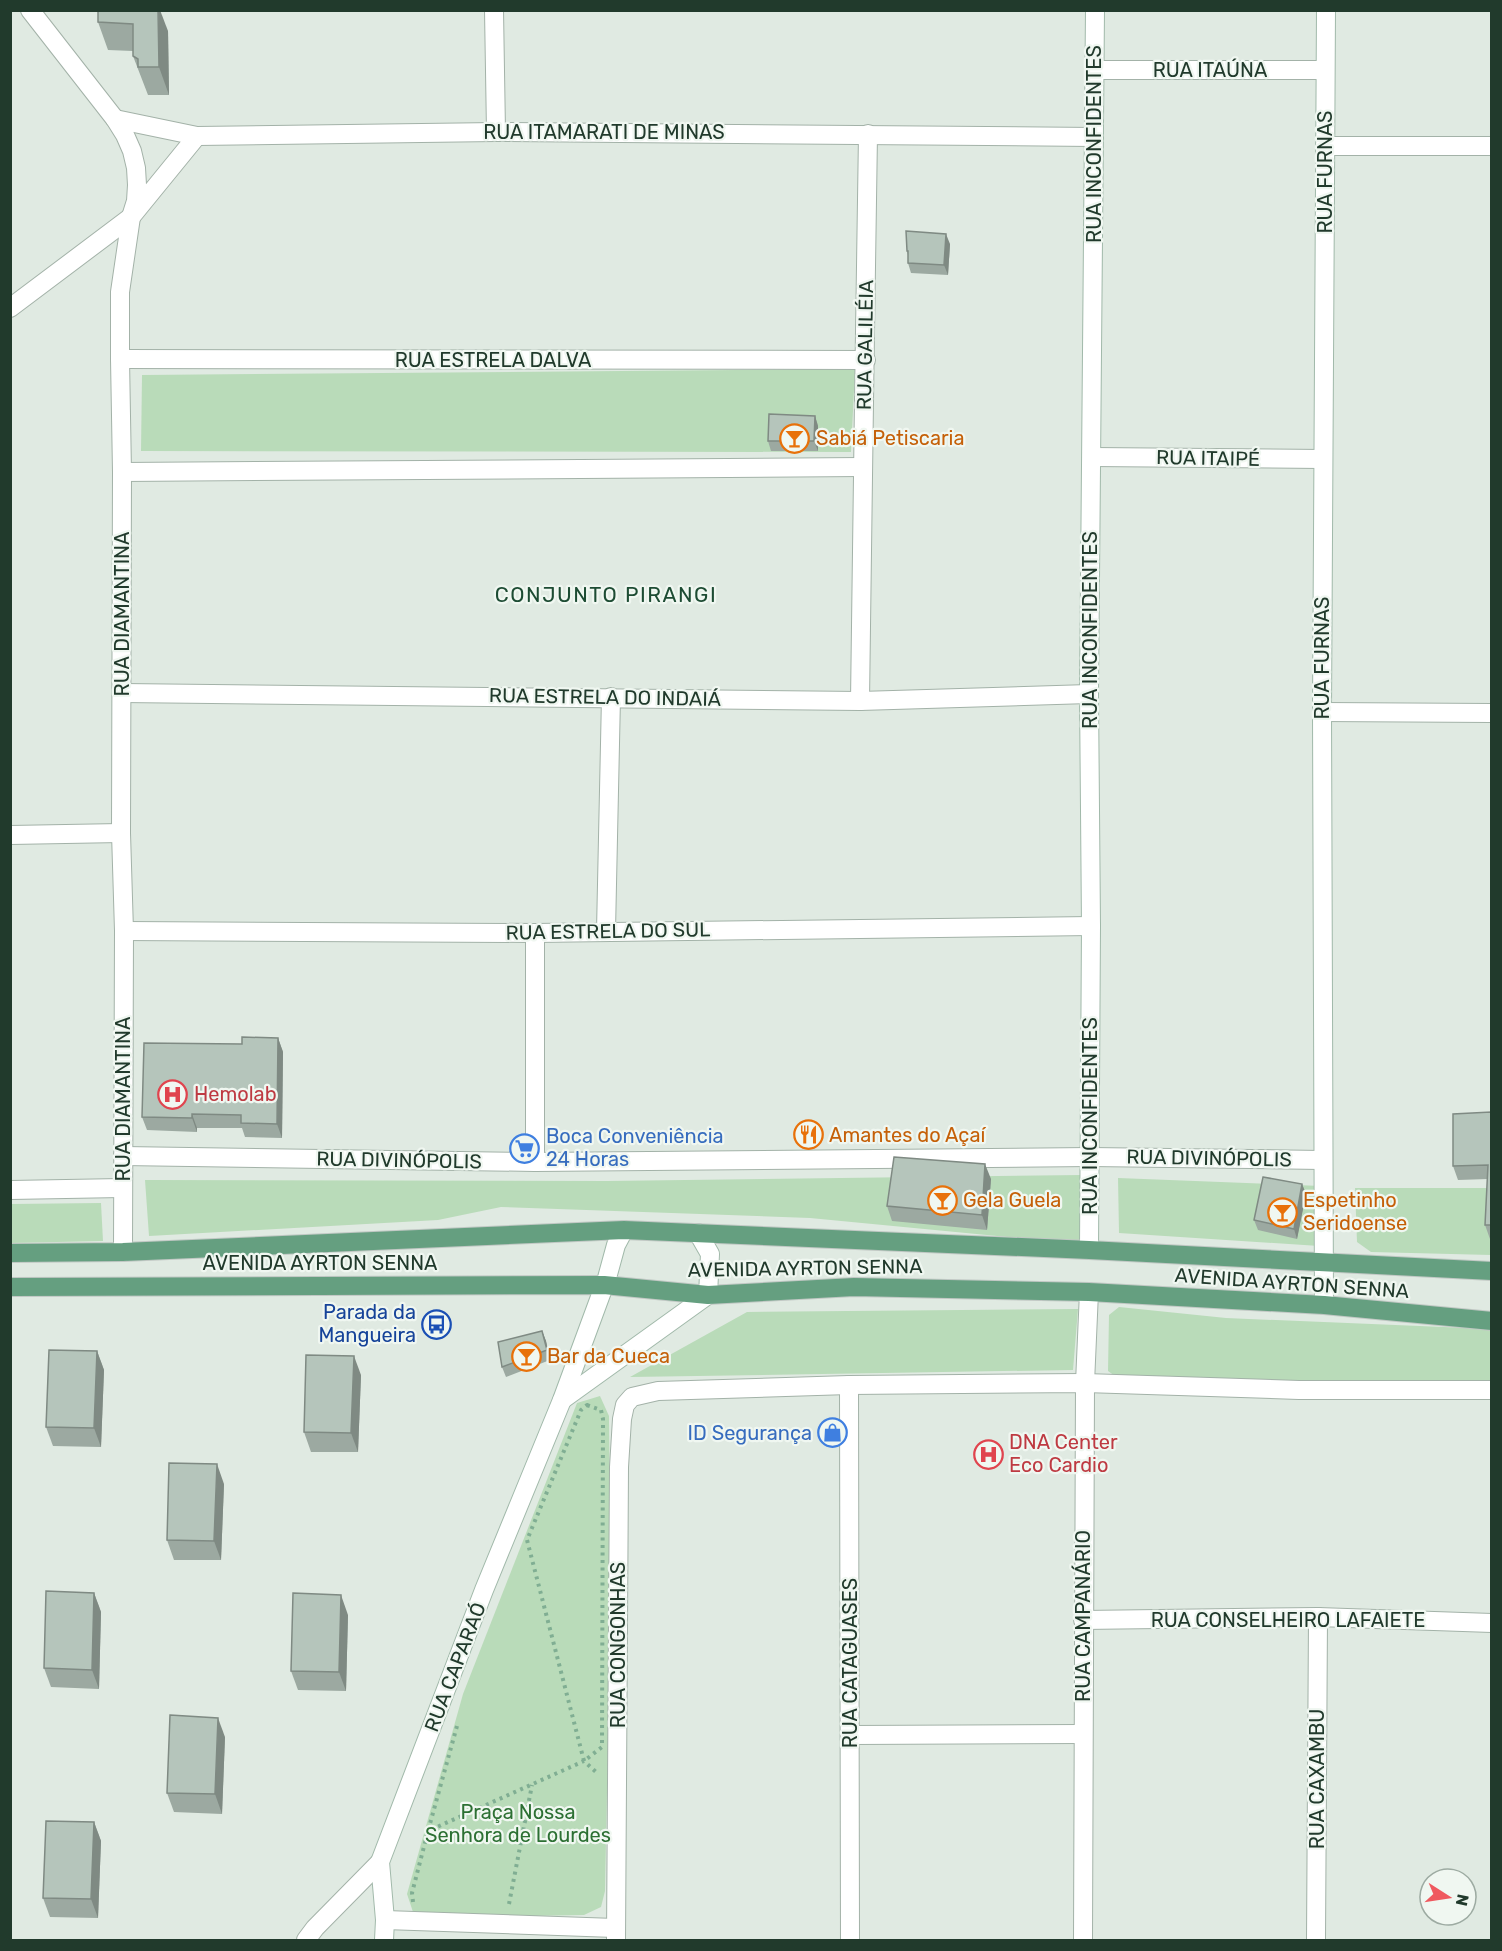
<svg xmlns="http://www.w3.org/2000/svg" width="1502" height="1951" viewBox="0 0 1502 1951" font-family="Rubik,sans-serif">
	<style>
		.park { fill: #b9dbb9 }
		.lines { fill: none; stroke-linecap: round; stroke-linejoin: round }
		.street-casing { stroke: #a3b2a8; stroke-width: 20 }
		.secondary-casing { stroke: #a1b9aa; stroke-width: 20 }
		.primary-casing { stroke: #c1c8c4; stroke-width: 20 }
		.path { stroke: #80ae93; stroke-width: 4; stroke-dasharray: 3 4.5; stroke-linecap: butt }
		.street { stroke: #fff; stroke-width: 18 }
		.secondary { stroke: #fff; stroke-width: 18 }
		.primary { stroke: #659f80; stroke-width: 18 }
		.wall { fill: #9ca9a1 }
		.shaded-wall { fill: #7f8a83 }
		.building { fill: #b5c5bb; stroke: #7f8a83; stroke-width: 1.5 }
		.labels { text-anchor: middle; dominant-baseline: central; stroke-width: 4.5; stroke-linejoin: round; paint-order: stroke }
		.street-label { font-size: 20px; fill: #213a2c; stroke: #f0f7f1 }
		.food-label { font-size: 20px; fill: #c56008; stroke: #f0f7f1; text-anchor: start }
		.health-label { font-size: 20px; fill: #be3a42; stroke: #f0f7f1; text-anchor: start }
		.shop-label { font-size: 20px; fill: #366cbe; stroke: #f0f7f1; text-anchor: start }
		.transit-label { font-size: 20px; fill: #164399; stroke: #f0f7f1; text-anchor: end }
		.park-label { font-size: 20px; fill: #2c7033; stroke: #f0f7f1 }
		.neighbourhood-label { font-size: 21px; letter-spacing: 1.5px; fill: #1d4c33; stroke: #f0f7f1 }
	</style>
	<rect width="100%" height="100%" fill="#e0eae2"/>
	<g class="park">
		<path d="M 855,369 L 851,452 L 141,451 L 142,375 Z"/>
		<path d="M 1082,1175 L 1080,1244 L 810,1218 L 501,1207 L 438,1220 L 149,1236 L 145,1180 L 607,1181 Z"/>
		<path d="M 1118,1178 L 1321,1186 L 1319,1246 L 1119,1233 Z"/>
		<path d="M 1355,1188 L 1491,1188 L 1491,1255 L 1371,1252 L 1357,1242 Z"/>
		<path d="M 101,1203 L 103,1241 L 11,1243 L 11,1204 Z"/>
		<path d="M 1119,1307 L 1226,1318 L 1491,1329 L 1491,1382 L 1296,1384 L 1115,1376 L 1108,1371 L 1109,1315 Z"/>
		<path d="M 1078,1309 L 1073,1370 L 630,1377 L 747,1312 Z"/>
		<path d="M 600,1396 L 609,1416 L 611,1594 L 605,1891 L 601,1907 L 584,1915 L 415,1918 L 407,1894 L 463,1694 L 577,1403 Z"/>
	</g>
	<g class="lines">
		<defs>
			<g id="street">
				<path d="M 30,10 L 115,119 L 125,135 L 132,151 L 136,168 L 137,185 L 136,201 L 131,217 L 120,292 L 120,359 L 122,472 L 121,833 L 124,931 L 123,1252"/>
				<path d="M 494,10 L 496,132"/>
				<path d="M 1095,70 L 1325,70"/>
				<path d="M 115,119 L 197,136 L 496,132 L 1094,137"/>
				<path d="M 1325,146 L 1492,146"/>
				<path d="M 10,308 L 131,217 L 197,136"/>
				<path d="M 120,359 L 866,360"/>
				<path d="M 1092,457 L 1323,459"/>
				<path d="M 122,472 L 862,467"/>
				<path d="M 122,693 L 860,701 L 1089,694"/>
				<path d="M 860,701 C 861,512 866,323 868,134"/>
				<path d="M 1322,712 L 1492,713"/>
				<path d="M 10,835 L 121,833"/>
				<path d="M 124,931 L 535,933 L 1091,926"/>
				<path d="M 606,931 L 611,697"/>
				<path d="M 123,1156 L 535,1162 L 1090,1157 L 1322,1160"/>
				<path d="M 535,1162 L 535,933"/>
				<path d="M 10,1190 L 122,1188"/>
				<path d="M 849,1385 L 850,1940"/>
				<path d="M 1083,1620 L 1318,1617 L 1492,1623"/>
				<path d="M 851,1735 L 1083,1734"/>
				<path d="M 385,1920 L 615,1928"/>
				<path d="M 306,1940 L 315,1928 L 380,1862"/>
				<path d="M 616,1940 L 619,1467 L 622,1419 L 625,1405 L 632,1397 L 658,1391 L 849,1385 L 1085,1383 L 1299,1390 L 1492,1390"/>
				<path d="M 1083,1940 L 1085,1383 L 1089,1292"/>
				<path d="M 1316,1940 L 1318,1617"/>
			</g>
			<g id="secondary">
				<path d="M 1089,1250 L 1091,926 L 1089,694 L 1095,10"/>
				<path d="M 1324,1305 L 1322,712 L 1326,10"/>
				<path d="M 562,1400 L 708,1295 L 710,1254 L 698,1233"/>
				<path d="M 384,1940 L 385,1920 L 380,1862 L 484,1590 L 562,1400 L 607,1278 L 616,1245 L 624,1230"/>
			</g>
			<g id="primary">
				<path d="M 10,1253 L 123,1252 L 624,1230 L 1089,1250 L 1492,1271"/>
				<path d="M 10,1287 L 604,1285 L 708,1295 L 854,1287 L 1089,1292 L 1324,1305 L 1492,1321"/>
			</g>
		</defs>
		<use href="#street" class="street-casing"/>
		<use href="#secondary" class="secondary-casing"/>
		<use href="#primary" class="primary-casing"/>
		<g class="path">
			<path d="M 587,1405 L 601,1410 L 603,1419 L 602,1747 L 584,1761 L 527,1540 L 581,1410 Z"/>
			<path d="M 457,1726 L 428,1831 L 584,1761 L 597,1773"/>
			<path d="M 413,1902 L 412,1893 L 428,1831"/>
			<path d="M 509,1904 L 532,1785"/>
		</g>
		<use href="#street" class="street"/>
		<use href="#secondary" class="secondary"/>
		<use href="#primary" class="primary"/>
	</g>
	<g class="wall">
		<path d="M 98,10 L 168,31 L 169,95 L 148,95 L 133,56 L 133,51 L 108,50 L 98,22 Z"/>
		<path d="M 950,244 L 948,275 L 911,273 L 908,263 L 908,255 L 907,251 Z"/>
		<path d="M 815,416 L 818,426 L 818,451 L 771,451 L 768,441 Z"/>
		<path d="M 278,1038 L 283,1052 L 282,1138 L 245,1137 L 242,1128 L 197,1128 L 197,1132 L 147,1130 L 142,1117 L 242,1044 Z"/>
		<path d="M 1491,1112 L 1491,1239 L 1490,1239 L 1485,1225 L 1488,1179 L 1458,1180 L 1453,1166 Z"/>
		<path d="M 991,1179 L 987,1230 L 892,1221 L 887,1206 Z"/>
		<path d="M 1302,1184 L 1306,1194 L 1297,1239 L 1258,1230 L 1254,1220 Z"/>
		<path d="M 542,1331 L 546,1341 L 550,1360 L 506,1377 L 502,1367 Z"/>
		<path d="M 97,1351 L 104,1370 L 101,1447 L 53,1446 L 46,1427 Z"/>
		<path d="M 361,1375 L 358,1452 L 311,1452 L 304,1432 Z"/>
		<path d="M 224,1484 L 221,1560 L 174,1560 L 167,1540 Z"/>
		<path d="M 94,1593 L 101,1612 L 99,1689 L 51,1687 L 44,1668 Z"/>
		<path d="M 348,1615 L 346,1691 L 298,1690 L 291,1671 Z"/>
		<path d="M 225,1737 L 222,1814 L 174,1812 L 167,1793 Z"/>
		<path d="M 94,1822 L 101,1841 L 98,1918 L 50,1917 L 43,1898 Z"/>
	</g>
	<g class="shaded-wall">
		<path d="M 158,10 L 160,10 L 168,31 L 169,95 L 159,67 Z"/>
		<path d="M 946,234 L 950,244 L 948,275 L 944,265 Z"/>
		<path d="M 815,416 L 818,426 L 818,451 L 814,441 Z"/>
		<path d="M 278,1038 L 283,1052 L 282,1138 L 277,1124 Z"/>
		<path d="M 192,1114 L 197,1128 L 197,1132 L 192,1118 Z"/>
		<path d="M 985,1164 L 991,1179 L 987,1230 L 982,1215 Z"/>
		<path d="M 1302,1184 L 1306,1194 L 1297,1239 L 1294,1229 Z"/>
		<path d="M 542,1331 L 546,1341 L 550,1360 L 547,1350 Z"/>
		<path d="M 97,1351 L 104,1370 L 101,1447 L 94,1428 Z"/>
		<path d="M 354,1356 L 361,1375 L 358,1452 L 351,1433 Z"/>
		<path d="M 217,1464 L 224,1484 L 221,1560 L 214,1541 Z"/>
		<path d="M 94,1593 L 101,1612 L 99,1689 L 92,1670 Z"/>
		<path d="M 341,1595 L 348,1615 L 346,1691 L 339,1672 Z"/>
		<path d="M 218,1718 L 225,1737 L 222,1814 L 215,1794 Z"/>
		<path d="M 94,1822 L 101,1841 L 98,1918 L 91,1899 Z"/>
	</g>
	<g class="building">
		<path d="M 98,10 L 158,10 L 159,67 L 138,67 L 138,59 L 133,56 L 133,24 L 98,22 Z"/>
		<path d="M 906,231 L 946,234 L 944,265 L 908,263 L 908,251 L 907,251 Z"/>
		<path d="M 769,414 L 815,416 L 814,441 L 768,441 Z"/>
		<path d="M 242,1037 L 278,1038 L 277,1124 L 241,1123 L 241,1115 L 192,1114 L 192,1118 L 142,1117 L 144,1043 L 242,1044 Z"/>
		<path d="M 1491,1112 L 1491,1225 L 1485,1225 L 1488,1165 L 1453,1166 L 1453,1114 Z"/>
		<path d="M 894,1157 L 985,1164 L 982,1215 L 887,1206 Z"/>
		<path d="M 1263,1177 L 1302,1184 L 1294,1229 L 1254,1220 Z"/>
		<path d="M 542,1331 L 547,1350 L 502,1367 L 498,1342 Z"/>
		<path d="M 49,1350 L 97,1351 L 94,1428 L 46,1427 Z"/>
		<path d="M 306,1355 L 354,1356 L 351,1433 L 304,1432 Z"/>
		<path d="M 169,1463 L 217,1464 L 214,1541 L 167,1540 Z"/>
		<path d="M 46,1591 L 94,1593 L 92,1670 L 44,1668 Z"/>
		<path d="M 293,1593 L 341,1595 L 339,1672 L 291,1671 Z"/>
		<path d="M 170,1715 L 218,1718 L 215,1794 L 167,1793 Z"/>
		<path d="M 46,1821 L 94,1822 L 91,1899 L 43,1898 Z"/>
	</g>
	<defs>
		<symbol id="bar-ring" viewBox="-11 -11 22 22"><circle r="9.5" fill="#f0f7f1" stroke="#e8710a" stroke-width="1.5"/><path d="M-6-5H6L.8 .8V4.5H3.5V6h-7V4.5H-.8V.8Z" fill="#e8710a"/></symbol>
		<symbol id="hospital-ring" viewBox="-11 -11 22 22"><circle r="9.5" fill="#f0f7f1" stroke="#e0444e" stroke-width="1.5"/><path d="M-5-5h3v3.5h4V-5h3V5h-3V1.5h-4V5h-3Z" fill="#e0444e"/></symbol>
		<symbol id="restaurant-ring" viewBox="-11 -11 22 22"><circle r="9.5" fill="#f0f7f1" stroke="#e8710a" stroke-width="1.5"/><path d="M-5-6h1v4h1v-4h1v4h1v-4h1v5L-1.5 .5V6h-2V.5L-5-1ZM5-6V6H3V1.5H1.5Q1.5-4 5-6Z" fill="#e8710a"/></symbol>
		<symbol id="supermarket-ring" viewBox="-11 -11 22 22"><circle r="9.5" fill="#f0f7f1" stroke="#3f7fe0" stroke-width="1.5"/><path d="M-6-5.5h2.5l.6 2H6L4.5 2H-2.5L-4.4-4H-6ZM-1.5 3.2a1.3 1.3 0 1 0 .1 0ZM3 3.2a1.3 1.3 0 1 0 .1 0Z" fill="#3f7fe0"/></symbol>
		<symbol id="bus-ring" viewBox="-11 -11 22 22"><circle r="9.5" fill="#f0f7f1" stroke="#1a4fb4" stroke-width="1.5"/><path d="M-5-6H5V4H4V6H2V4H-2V6H-4V4H-5ZM-3.5-4V0h7V-4ZM-3.5 1.2v1.5H-2V1.2ZM2 1.2v1.5H3.5V1.2Z" fill="#1a4fb4"/></symbol>
		<symbol id="shop-ring" viewBox="-11 -11 22 22"><circle r="9.5" fill="#f0f7f1" stroke="#3f7fe0" stroke-width="1.5"/><path d="M-5-2.5h2.3a2.7 3.5 0 0 1 5.4 0H5L5.5 6h-11ZM-1.5-2.5h3a1.5 2.3 0 0 0-3 0Z" fill="#3f7fe0"/></symbol>
	</defs>
	<g fill-rule="evenodd">
		<use href="#bar-ring" x="778" y="422" width="33" height="33"/>
		<use href="#hospital-ring" x="156" y="1078" width="33" height="33"/>
		<use href="#restaurant-ring" x="792" y="1118" width="33" height="33"/>
		<use href="#supermarket-ring" x="508" y="1132" width="33" height="33"/>
		<use href="#bar-ring" x="926" y="1184" width="33" height="33"/>
		<use href="#bar-ring" x="1266" y="1196" width="33" height="33"/>
		<use href="#bus-ring" x="420" y="1308" width="33" height="33"/>
		<use href="#bar-ring" x="510" y="1340" width="33" height="33"/>
		<use href="#shop-ring" x="816" y="1416" width="33" height="33"/>
		<use href="#hospital-ring" x="972" y="1438" width="33" height="33"/>
	</g>
	<g class="labels">
		<g class="street-label">
			<text x="1210" y="70">RUA ITAÚNA</text>
			<text x="604" y="132">RUA ITAMARATI DE MINAS</text>
			<text transform="translate(1094 144) rotate(-90)">RUA INCONFIDENTES</text>
			<text transform="translate(1325 172) rotate(-90)">RUA FURNAS</text>
			<text transform="translate(865 345) rotate(-89)">RUA GALILÉIA</text>
			<text x="493" y="360">RUA ESTRELA DALVA</text>
			<text transform="translate(1208 458) rotate(1)">RUA ITAIPÉ</text>
			<text transform="translate(122 614) rotate(-90)">RUA DIAMANTINA</text>
			<text transform="translate(1090 630) rotate(-90)">RUA INCONFIDENTES</text>
			<text transform="translate(1322 658) rotate(-90)">RUA FURNAS</text>
			<text transform="translate(605 697) rotate(1)">RUA ESTRELA DO INDAIÁ</text>
			<text transform="translate(608 931) rotate(-1)">RUA ESTRELA DO SUL</text>
			<text transform="translate(123 1099) rotate(-90)">RUA DIAMANTINA</text>
			<text transform="translate(1090 1116) rotate(-90)">RUA INCONFIDENTES</text>
			<text transform="translate(1209 1158) rotate(1)">RUA DIVINÓPOLIS</text>
			<text transform="translate(399 1160) rotate(1)">RUA DIVINÓPOLIS</text>
			<text x="320" y="1263">AVENIDA AYRTON SENNA</text>
			<text transform="translate(805 1268) rotate(-1)">AVENIDA AYRTON SENNA</text>
			<text transform="translate(1292 1283) rotate(4)">AVENIDA AYRTON SENNA</text>
			<text transform="translate(1083 1616) rotate(-90)">RUA CAMPANÁRIO</text>
			<text x="1288" y="1620">RUA CONSELHEIRO LAFAIETE</text>
			<text transform="translate(618 1645) rotate(-90)">RUA CONGONHAS</text>
			<text transform="translate(850 1663) rotate(-90)">RUA CATAGUASES</text>
			<text transform="translate(455 1667) rotate(-69)">RUA CAPARAÓ</text>
			<text transform="translate(1317 1779) rotate(-90)">RUA CAXAMBU</text>
		</g>
		<g class="food-label">
			<text x="816" y="438">Sabiá Petiscaria</text>
			<text x="829" y="1135">Amantes do Açaí</text>
			<text x="963" y="1200">Gela Guela</text>
			<text x="1303" y="1200">Espetinho<tspan x="1303" dy="23">Seridoense</tspan></text>
			<text x="547" y="1356">Bar da Cueca</text>
		</g>
		<g class="health-label">
			<text x="194" y="1094">Hemolab</text>
			<text x="1009" y="1442">DNA Center<tspan x="1009" dy="23">Eco Cardio</tspan></text>
		</g>
		<g class="shop-label">
			<text x="546" y="1136">Boca Conveniência<tspan x="546" dy="23">24 Horas</tspan></text>
			<text x="812" y="1433" text-anchor="end">ID Segurança</text>
		</g>
		<g class="transit-label">
			<text x="416" y="1312">Parada da<tspan x="416" dy="23">Mangueira</tspan></text>
		</g>
		<g class="park-label">
			<text x="518" y="1812">Praça Nossa<tspan x="518" dy="23">Senhora de Lourdes</tspan></text>
		</g>
		<g class="neighbourhood-label">
			<text x="606" y="594">CONJUNTO PIRANGI</text>
		</g>
	</g>
	<rect width="1502" height="1951" fill="none" stroke="#213a2c" stroke-width="24"/>
	<g transform="translate(1448 1897) rotate(102)"><circle r="28" fill="#f0f7f1" stroke="#9daba2" stroke-width="1.5"/>
	<path d="M0-4.5L10 22L0 15L-10 22Z" fill="#ef595f"/>
	<text y="-9" font-size="16" font-weight="bold" text-anchor="middle" fill="#213a2c">N</text>
	</g>
</svg>
